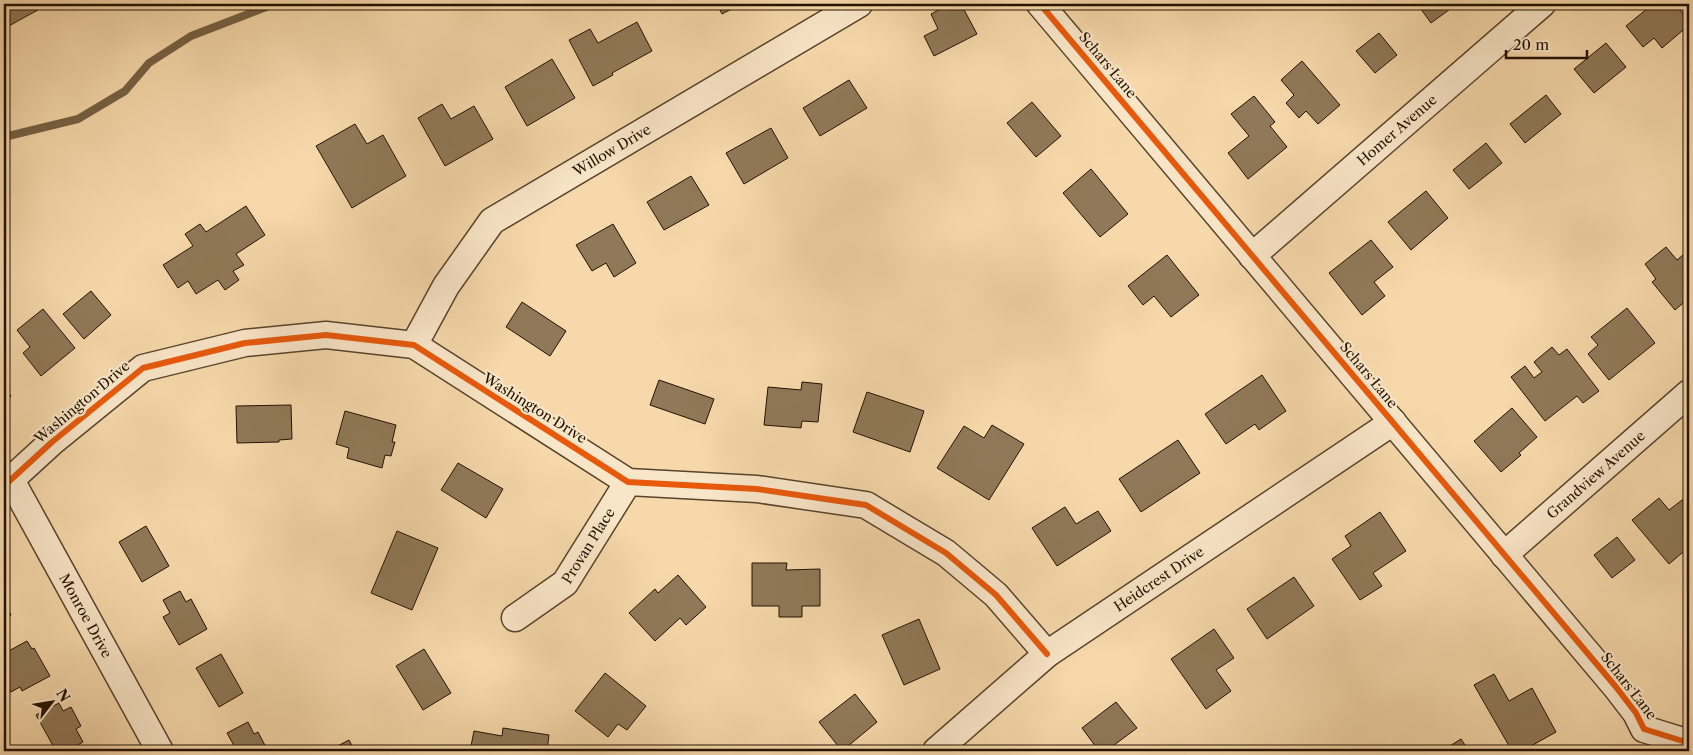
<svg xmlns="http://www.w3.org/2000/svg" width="1693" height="755" viewBox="0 0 1693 755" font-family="'Libre Caslon Text',serif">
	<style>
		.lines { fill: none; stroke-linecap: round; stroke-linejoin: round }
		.stream { stroke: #766143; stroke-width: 8 }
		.building { fill: #907958; stroke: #221200 }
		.minor-casing { stroke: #57442a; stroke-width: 29 }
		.minor { stroke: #f9e6c8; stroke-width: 26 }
		.cycleway-casing { stroke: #f9e6c8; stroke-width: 9 }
		.cycleway { stroke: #e8590c; stroke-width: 6 }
		.labels { text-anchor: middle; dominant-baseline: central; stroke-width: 4.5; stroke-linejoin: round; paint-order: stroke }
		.street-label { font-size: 14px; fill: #221200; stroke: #f9e6c8 }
	</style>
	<rect width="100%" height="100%" fill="#f6d8aa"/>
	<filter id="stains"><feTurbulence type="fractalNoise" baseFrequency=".004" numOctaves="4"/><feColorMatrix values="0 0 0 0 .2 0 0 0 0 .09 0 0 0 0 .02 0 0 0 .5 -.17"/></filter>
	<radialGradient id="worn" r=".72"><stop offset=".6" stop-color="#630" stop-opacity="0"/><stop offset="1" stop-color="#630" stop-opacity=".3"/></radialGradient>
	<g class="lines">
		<path class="stream" d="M 4,137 L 78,119 L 125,91 L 149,63 L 191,36 L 274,4"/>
	</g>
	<g class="building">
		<path d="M 4,4 L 46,4 L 47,5 L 5,28 L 4,26 Z"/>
		<path d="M 717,4 L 741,4 L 722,14 Z"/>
		<path d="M 950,4 L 961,4 L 977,34 L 934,56 L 924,36 L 938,29 L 931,14 Z"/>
		<path d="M 1419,4 L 1457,4 L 1431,23 L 1418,5 Z"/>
		<path d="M 1653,4 L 1675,4 L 1689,21 L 1689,25 L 1662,48 L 1654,38 L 1643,47 L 1626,26 Z"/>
		<path d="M 637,22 L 652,51 L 612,73 L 613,75 L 593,86 L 569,40 L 590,29 L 598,43 Z"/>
		<path d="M 1379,33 L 1397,55 L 1375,73 L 1356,51 Z"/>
		<path d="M 1606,43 L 1626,67 L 1594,93 L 1574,69 Z"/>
		<path d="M 552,59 L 575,98 L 527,126 L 505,87 Z"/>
		<path d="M 1302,61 L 1340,105 L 1318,124 L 1306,111 L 1299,118 L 1286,103 L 1294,95 L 1281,80 Z"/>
		<path d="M 849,80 L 867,108 L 820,136 L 803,108 Z"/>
		<path d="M 1546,95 L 1561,114 L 1525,143 L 1510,124 Z"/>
		<path d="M 1254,96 L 1275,122 L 1270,126 L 1287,147 L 1248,179 L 1228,153 L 1249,136 L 1231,114 Z"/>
		<path d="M 1032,102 L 1061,136 L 1036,157 L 1007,123 Z"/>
		<path d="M 442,104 L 451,119 L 474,106 L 493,139 L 445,166 L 418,118 Z"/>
		<path d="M 355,124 L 367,144 L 383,135 L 406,176 L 352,208 L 316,146 Z"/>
		<path d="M 771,128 L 788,158 L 744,184 L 726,153 Z"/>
		<path d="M 1486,143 L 1502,163 L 1469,189 L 1453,170 Z"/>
		<path d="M 1091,169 L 1128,214 L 1100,237 L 1063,193 Z"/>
		<path d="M 691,176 L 709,205 L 664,230 L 647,202 Z"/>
		<path d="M 1426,191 L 1448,218 L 1411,250 L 1388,222 Z"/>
		<path d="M 246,206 L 265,235 L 236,254 L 244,265 L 233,271 L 239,280 L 225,290 L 218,280 L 196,294 L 188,281 L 178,288 L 163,265 L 193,246 L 185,234 L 200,224 L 206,232 Z"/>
		<path d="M 613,224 L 636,263 L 614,277 L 606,263 L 592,271 L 576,245 Z"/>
		<path d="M 1371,240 L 1393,267 L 1374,282 L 1385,296 L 1362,315 L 1329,273 Z"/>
		<path d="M 1666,247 L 1677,260 L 1689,250 L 1689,298 L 1675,310 L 1652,282 L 1656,279 L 1645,264 Z"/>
		<path d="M 1167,255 L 1199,295 L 1171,317 L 1154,296 L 1143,305 L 1128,286 Z"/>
		<path d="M 91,291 L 111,315 L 84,339 L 63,314 Z"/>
		<path d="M 522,302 L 566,331 L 550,356 L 506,327 Z"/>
		<path d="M 1627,308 L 1655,343 L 1609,380 L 1588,354 L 1598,345 L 1591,337 Z"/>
		<path d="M 43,309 L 75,348 L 41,376 L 23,353 L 30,347 L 17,330 Z"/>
		<path d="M 1552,347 L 1559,355 L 1567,349 L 1599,391 L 1583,403 L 1577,396 L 1545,421 L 1511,377 L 1525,366 L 1534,378 L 1542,372 L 1534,362 Z"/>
		<path d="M 1262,375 L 1286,411 L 1259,430 L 1255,424 L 1226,444 L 1205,414 Z"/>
		<path d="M 659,380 L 714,399 L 705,424 L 650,405 Z"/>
		<path d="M 802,382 L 822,384 L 818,422 L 802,421 L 801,428 L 764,425 L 768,387 L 801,390 Z"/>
		<path d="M 4,386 L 11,396 L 4,401 Z"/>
		<path d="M 867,392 L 924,411 L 910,452 L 853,432 Z"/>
		<path d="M 291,405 L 292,439 L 279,440 L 279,442 L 237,443 L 236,406 Z"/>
		<path d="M 1512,408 L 1537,437 L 1519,453 L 1521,455 L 1501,472 L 1474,441 Z"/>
		<path d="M 345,411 L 396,425 L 392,442 L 395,442 L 391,456 L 385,455 L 382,468 L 347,458 L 349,448 L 336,444 Z"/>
		<path d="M 992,425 L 1024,444 L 989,500 L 937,468 L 964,426 L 984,438 Z"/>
		<path d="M 1178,440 L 1200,473 L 1141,512 L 1119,479 Z"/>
		<path d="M 458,463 L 503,489 L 486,518 L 441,490 Z"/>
		<path d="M 1686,497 L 1689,501 L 1689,547 L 1669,564 L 1632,520 L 1659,498 L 1669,510 Z"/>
		<path d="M 1065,507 L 1076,524 L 1098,511 L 1111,531 L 1057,566 L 1032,528 Z"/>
		<path d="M 1380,512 L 1406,551 L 1373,573 L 1382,586 L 1360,600 L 1332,559 L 1351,546 L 1345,536 Z"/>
		<path d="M 146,526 L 169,566 L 142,582 L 119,542 Z"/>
		<path d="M 397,531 L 438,548 L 412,610 L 371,593 Z"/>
		<path d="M 1617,537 L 1635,560 L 1612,578 L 1594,555 Z"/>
		<path d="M 752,563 L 787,563 L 786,570 L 820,569 L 820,606 L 802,606 L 802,617 L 779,617 L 779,606 L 752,606 Z"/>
		<path d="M 678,575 L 706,607 L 686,625 L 680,618 L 655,641 L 629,613 L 655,589 L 658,593 Z"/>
		<path d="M 1294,577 L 1314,606 L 1267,639 L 1247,609 Z"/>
		<path d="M 180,591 L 186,602 L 191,599 L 207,629 L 179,645 L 163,617 L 170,613 L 163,600 Z"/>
		<path d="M 4,601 L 11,615 L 4,618 Z"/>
		<path d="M 919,619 L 940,669 L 904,685 L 882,635 Z"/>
		<path d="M 1214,629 L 1234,658 L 1216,670 L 1231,691 L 1206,709 L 1171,659 Z"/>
		<path d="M 27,641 L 32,649 L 34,648 L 50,676 L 22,691 L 20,687 L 11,692 L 4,679 L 4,666 L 10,662 L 5,653 Z"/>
		<path d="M 424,649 L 451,693 L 423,710 L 396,666 Z"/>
		<path d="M 221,654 L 243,693 L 219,707 L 196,668 Z"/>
		<path d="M 605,673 L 646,706 L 627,730 L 618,724 L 608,737 L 575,711 Z"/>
		<path d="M 1494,674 L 1509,701 L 1532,688 L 1556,732 L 1522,751 L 1512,751 L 1474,685 Z"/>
		<path d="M 855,694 L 877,722 L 842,751 L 819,722 Z"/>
		<path d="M 1116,702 L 1137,728 L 1106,751 L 1099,751 L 1082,728 Z"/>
		<path d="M 59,703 L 63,711 L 71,707 L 81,726 L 76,729 L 83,742 L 67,751 L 56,751 L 36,715 Z"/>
		<path d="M 248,722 L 254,734 L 258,732 L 268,751 L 237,751 L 227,733 Z"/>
		<path d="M 503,728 L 549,735 L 547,751 L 470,751 L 474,731 L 502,736 Z"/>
		<path d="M 1461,739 L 1469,751 L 1442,751 Z"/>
		<path d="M 349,740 L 355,751 L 328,751 Z"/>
	</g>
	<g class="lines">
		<defs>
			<g id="minor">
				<path d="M 1040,4 L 1616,687 L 1636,713 L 1644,729 L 1689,743"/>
				<path id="s1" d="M 1252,256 L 1542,4"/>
				<path id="s2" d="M 414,345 L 446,286 L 492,221 L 859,4"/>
				<path id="s3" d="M 11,480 L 160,751"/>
				<path d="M 4,486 L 52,442 L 143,368 L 245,343 L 326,335 L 414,345 L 628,482 L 757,489 L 866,505 L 946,553 L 996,595 L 1047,654"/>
				<path id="s4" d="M 1504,555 L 1689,393"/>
				<path id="s5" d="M 515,618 L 565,583 L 628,482"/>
				<path id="s6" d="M 936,751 L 1047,654 L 1393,422"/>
			</g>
		</defs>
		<use href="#minor" class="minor-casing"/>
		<use href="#minor" class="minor"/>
		<defs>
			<g id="cycleway">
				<path d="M 1040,4 L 1616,687 L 1636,713 L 1644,729 L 1689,743"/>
				<path d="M 4,486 L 52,442 L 143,368 L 245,343 L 326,335 L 414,345 L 628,482 L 757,489 L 866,505 L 946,553 L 996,595 L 1047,654"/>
			</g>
		</defs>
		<use href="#cycleway" class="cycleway-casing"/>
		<use href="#cycleway" class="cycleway"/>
	</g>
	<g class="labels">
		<g class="street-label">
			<text transform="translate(1108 65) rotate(50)">Schars Lane</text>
			<text stroke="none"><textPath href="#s1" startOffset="192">Homer Avenue</textPath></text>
			<text stroke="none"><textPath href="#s2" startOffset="286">Willow Drive</textPath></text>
			<text transform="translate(1369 375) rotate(50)">Schars Lane</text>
			<text transform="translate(82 402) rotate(-40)">Washington Drive</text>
			<text transform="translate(535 408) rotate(32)">Washington Drive</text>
			<text stroke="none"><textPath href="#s4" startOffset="122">Grandview Avenue</textPath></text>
			<text stroke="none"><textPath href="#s5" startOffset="105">Provan Place</textPath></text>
			<text stroke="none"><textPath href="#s6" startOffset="282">Heidcrest Drive</textPath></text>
			<text stroke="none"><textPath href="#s3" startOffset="155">Monroe Drive</textPath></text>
			<text transform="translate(1629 686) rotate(52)">Schars Lane</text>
		</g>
	</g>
	<rect width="1693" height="755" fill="none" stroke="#f6d8aa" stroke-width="20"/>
	<rect x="5" y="5" width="1683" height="745" fill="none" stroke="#221200" stroke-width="2.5"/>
	<rect x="10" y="10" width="1673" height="735" fill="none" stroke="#221200"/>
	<g transform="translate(52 702) rotate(59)" stroke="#f9e6c8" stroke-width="4" paint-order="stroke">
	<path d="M0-4L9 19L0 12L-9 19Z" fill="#221200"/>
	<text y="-8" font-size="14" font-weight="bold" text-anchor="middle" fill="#221200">N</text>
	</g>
	<path d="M1506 50v8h81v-8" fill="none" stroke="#221200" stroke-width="2.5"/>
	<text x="1513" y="50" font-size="15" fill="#221200" stroke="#f9e6c8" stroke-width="4" paint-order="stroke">20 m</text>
	<rect width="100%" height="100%" filter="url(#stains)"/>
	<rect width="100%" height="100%" fill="url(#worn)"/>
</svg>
